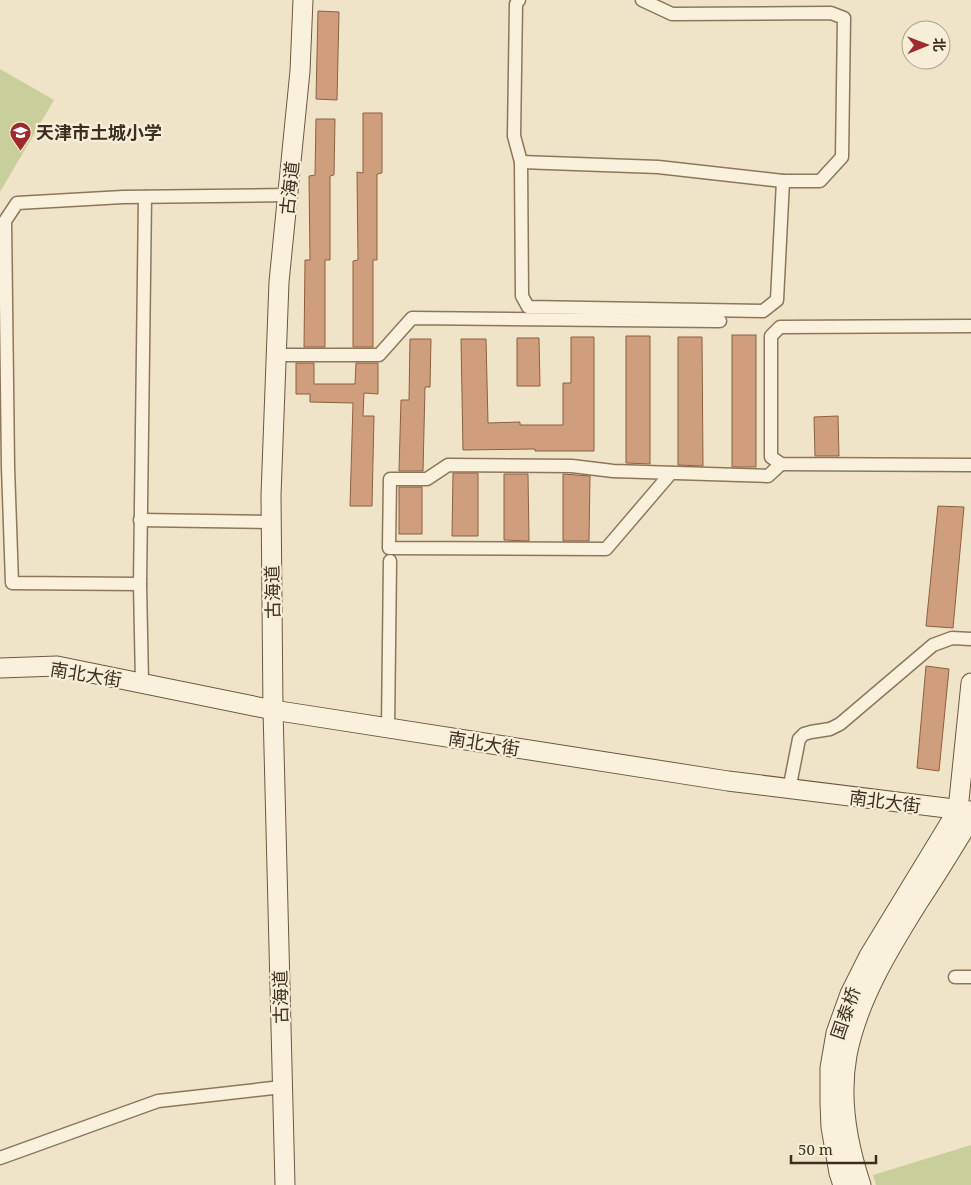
<svg xmlns="http://www.w3.org/2000/svg" width="971" height="1185" viewBox="0 0 971 1185" font-family="'Noto Serif','Noto Sans SC',serif">
	<style>
		.green { fill: #c9cf9b }
		.building { fill: #cf9f7d; stroke: #8d5f41 }
		.lines { fill: none; stroke-linecap: round; stroke-linejoin: round }
		.street-casing { stroke: #8d765c; stroke-width: 15 }
		.secondary-casing { stroke: #6f573f; stroke-width: 21 }
		.street { stroke: #faf1dc; stroke-width: 12 }
		.secondary { stroke: #faf1dc; stroke-width: 19 }
		.labels { text-anchor: middle; dominant-baseline: central; stroke-width: 4.5; stroke-linejoin: round; paint-order: stroke }
		.poi-label { font-size: 18px; font-weight: bold; fill: #3d2e20; stroke: #f7eed8; text-anchor: start }
		.street-label { font-size: 18px; fill: #3d2e20; stroke: #f7eed8 }
	</style>
	<rect width="100%" height="100%" fill="#f0e4c8"/>
	<g class="green">
		<path d="M 0,69 L 54,100 L 0,192 Z"/>
		<path d="M 971,1145 L 971,1185 L 876,1185 L 873,1175 Z"/>
	</g>
	<g class="building">
		<path d="M 318,11 L 339,12 L 337,100 L 316,99 Z"/>
		<path d="M 363,113 L 382,113 L 382,173 L 377,174 L 377,260 L 373,260 L 373,347 L 353,347 L 353,261 L 358,260 L 357,172 L 363,173 Z"/>
		<path d="M 316,119 L 335,119 L 334,175 L 330,176 L 330,260 L 325,260 L 325,347 L 304,347 L 305,260 L 310,260 L 309,176 L 315,175 Z"/>
		<rect x="732" y="335" width="24" height="132"/>
		<path d="M 626,336 L 650,336 L 650,464 L 626,463 Z"/>
		<path d="M 571,337 L 594,337 L 594,451 L 535,451 L 535,449 L 463,450 L 461,339 L 486,339 L 488,423 L 520,422 L 520,425 L 563,425 L 563,383 L 571,383 Z"/>
		<path d="M 678,337 L 702,337 L 703,466 L 678,465 Z"/>
		<path d="M 517,338 L 539,338 L 540,386 L 517,386 Z"/>
		<path d="M 410,339 L 431,339 L 430,387 L 425,387 L 423,471 L 399,471 L 401,400 L 409,400 Z"/>
		<path d="M 296,363 L 314,363 L 314,384 L 355,384 L 356,363 L 378,363 L 378,394 L 364,393 L 363,416 L 374,416 L 372,506 L 350,506 L 353,403 L 310,402 L 310,394 L 296,394 Z"/>
		<path d="M 838,416 L 839,456 L 815,456 L 814,417 Z"/>
		<path d="M 453,473 L 478,473 L 478,536 L 452,536 Z"/>
		<path d="M 504,474 L 528,474 L 529,541 L 504,540 Z"/>
		<path d="M 563,474 L 590,476 L 589,541 L 563,541 Z"/>
		<rect x="399" y="487" width="23" height="47"/>
		<path d="M 938,506 L 964,507 L 953,628 L 926,626 Z"/>
		<path d="M 926,666 L 949,669 L 939,771 L 917,768 Z"/>
	</g>
	<g class="lines">
		<defs>
			<g id="street">
				<path d="M 519,0 L 516,4 L 514,136 L 521,162 L 522,296 L 528,307 L 763,311 L 777,300 L 783,181 L 820,181 L 842,157 L 844,18 L 831,13 L 672,14 L 642,0"/>
				<path d="M 521,162 L 658,167 L 783,181"/>
				<path d="M 971,326 L 780,327 L 771,336 L 771,457 L 781,464 L 971,465"/>
				<path d="M 276,355 L 379,355 L 412,318 L 720,321"/>
				<path d="M 671,473 L 606,549 L 389,548 L 390,479 L 427,479 L 448,465 L 572,466 L 613,471 L 768,476 L 781,464"/>
				<path d="M 140,520 L 271,522"/>
				<path d="M 140,584 L 12,583 L 8,467 L 5,221 L 17,203 L 123,197 L 288,195"/>
				<path d="M 142,683 L 140,584 L 145,197"/>
				<path d="M 388,728 L 390,561"/>
				<path d="M 789,790 L 799,739 L 804,734 L 811,732 L 830,729 L 840,724 L 933,645 L 952,638 L 971,639"/>
				<path d="M 955,977 L 971,977"/>
				<path d="M 0,1158 L 158,1101 L 282,1087"/>
			</g>
			<g id="secondary">
				<path d="M 0,668 L 57,666 L 273,710 L 728,781 L 971,811"/>
				<path d="M 285,1185 L 273,710 L 271,495 L 279,282 L 300,71 L 303,0"/>
				<path d="M 843,1185 L 839,1173 L 831,1127 L 830,1103 L 830,1068 L 836,1033 L 850,994 L 869,956 L 958,810 L 971,683"/>
				<path d="M 861,1185 C 847,1143 839,1099 847,1055 C 858,999 889,949 919,901 C 937,874 954,846 971,818"/>
			</g>
		</defs>
		<use href="#street" class="street-casing"/>
		<use href="#secondary" class="secondary-casing"/>
		<use href="#street" class="street"/>
		<use href="#secondary" class="secondary"/>
	</g>
	<defs>
		<symbol id="school-pin" viewBox="-11 -11 22 30"><path d="M0 17L-7.5 6A9.5 9.5 0 1 1 7.5 6Z" fill="#9e2a2b" stroke="#f7eed8"/><path d="M0-5L7-2L0 1L-7-2ZM-4 1L0 2.5L4 1V4Q0 6-4 4Z" fill="#fff"/></symbol>
	</defs>
	<g fill-rule="evenodd">
		<use href="#school-pin" x="8" y="120" width="25" height="34"/>
	</g>
	<g class="labels">
		<g class="poi-label">
			<text x="36" y="132">天津市土城小学</text>
		</g>
		<g class="street-label">
			<text transform="translate(289 188) rotate(-84)">古海道</text>
			<text transform="translate(272 592) rotate(-91)">古海道</text>
			<text transform="translate(86 674) rotate(9)">南北大街</text>
			<text transform="translate(484 743) rotate(9)">南北大街</text>
			<text transform="translate(885 801) rotate(7)">南北大街</text>
			<text transform="translate(280 997) rotate(-91)">古海道</text>
			<text transform="translate(845 1013) rotate(-71)">国泰桥</text>
		</g>
	</g>
	<g transform="translate(926 45) rotate(89)"><circle r="24" fill="#f7eed8" stroke="#ada18e"/>
	<path d="M0-4L9 19L0 12L-9 19Z" fill="#9e2a2b"/>
	<text y="-8" font-size="14" font-weight="bold" text-anchor="middle" fill="#3d2e20">北</text>
	</g>
	<path d="M791 1155v8h85v-8" fill="none" stroke="#3d2e20" stroke-width="2.5"/>
	<text x="798" y="1155" font-size="15" fill="#3d2e20" stroke="#f7eed8" stroke-width="4" paint-order="stroke">50 m</text>
</svg>
